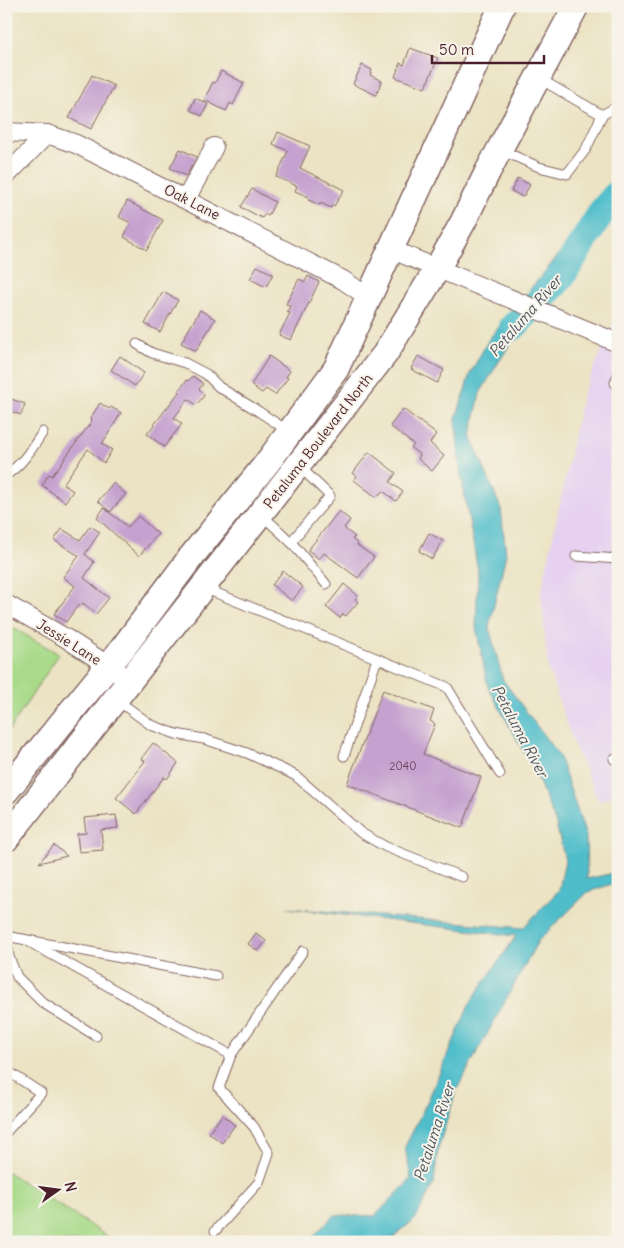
<svg xmlns="http://www.w3.org/2000/svg" width="624" height="1248" viewBox="0 0 624 1248" font-family="Delius,sans-serif">
	<style>
		.built { fill: #e6d2f0 }
		.green { fill: #a8da89; stroke: #797c5a }
		.water { fill: #50bdca; stroke: #4d6e7a }
		.pier { fill: #ebe3c3 }
		.lines { fill: none; stroke-linecap: round; stroke-linejoin: round }
		.river { stroke: #50bdca; stroke-width: 28 }
		.building { fill: #c5a1cf }
		.lane-casing { stroke: #826460; stroke-width: 11 }
		.street-casing { stroke: #826460; stroke-width: 20 }
		.secondary-casing { stroke: #826460; stroke-width: 28 }
		.lane { stroke: #fff; stroke-width: 9 }
		.street { stroke: #fff; stroke-width: 18 }
		.secondary { stroke: #fff; stroke-width: 25 }
		.labels { text-anchor: middle; dominant-baseline: central; stroke-width: 4; stroke-linejoin: round; paint-order: stroke }
		.number-label { font-size: 11px; fill: #694054 }
		.street-label { font-size: 14px; fill: #4a1f2b; stroke: #f7f3e8 }
		.water-label { font-size: 15px; font-style: italic; fill: #4c5663; stroke: #f7f3e8 }
	</style>
	<rect width="100%" height="100%" fill="#f7f3e8"/>
	<filter id="ink" filterUnits="userSpaceOnUse"><feTurbulence type="fractalNoise" baseFrequency=".02" numOctaves="2"/><feDisplacementMap in="SourceGraphic" scale="10" xChannelSelector="R" yChannelSelector="G"/><feConvolveMatrix kernelMatrix="1 2 1 2 8 2 1 2 1" color-interpolation-filters="sRGB"/></filter>
	<filter id="wash" filterUnits="userSpaceOnUse"><feTurbulence type="fractalNoise" baseFrequency=".0096" numOctaves="4" result="noise"/><feDisplacementMap in="SourceGraphic" scale="20" xChannelSelector="R" yChannelSelector="G"/><feGaussianBlur stdDeviation="1.12" result="paint"/><feColorMatrix in="noise" values="0 0 0 0 0 0 0 0 0 0 0 0 0 0 0 0 0 1.4 0 .05"/><feComposite in="paint" operator="in"/></filter>
	<g filter="url(#wash)">
		<rect width="100%" height="100%" fill="#ebe3c3"/>
		<path class="built" d="M 618,312 L 618,793 L 599,801 L 574,745 L 548,668 L 541,594 L 582,396 Z"/>
		<g class="green">
			<path d="M 6,624 L 59,654 L 6,735 Z"/>
			<path d="M 6,1171 L 110,1238 L 112,1242 L 6,1242 Z"/>
		</g>
		<path class="water" d="M 618,183 L 618,205 L 558,268 L 500,360 L 480,393 L 471,436 L 501,509 L 506,554 L 489,627 L 503,680 L 559,756 L 586,836 L 587,879 L 618,872 L 618,882 L 588,892 L 538,941 L 456,1091 L 438,1149 L 434,1183 L 415,1219 L 390,1240 L 386,1242 L 308,1242 L 334,1215 L 375,1216 L 411,1179 L 405,1147 L 428,1100 L 470,1003 L 516,936 L 287,908 L 523,928 L 559,890 L 565,860 L 556,824 L 535,772 L 488,687 L 476,627 L 478,571 L 459,463 L 456,419 L 470,374 L 489,339 Z"/>
		<path class="pier" d="M 528,289 L 544,296 L 523,328 L 502,320 Z"/>
		<g class="lines">
			<path class="river" d="M 513,327 L 560,279 L 603,210 L 618,193"/>
		</g>
		<g id="blocks">
			<g class="building">
				<path d="M 410,48 L 438,58 L 425,88 L 395,77 L 400,63 L 404,65 Z"/>
				<path d="M 362,65 L 372,70 L 370,75 L 382,81 L 376,95 L 353,84 Z"/>
				<path d="M 221,71 L 244,83 L 233,105 L 230,103 L 226,111 L 204,100 L 213,82 L 215,83 Z"/>
				<path d="M 92,75 L 114,86 L 91,129 L 69,118 Z"/>
				<path d="M 195,98 L 208,104 L 202,116 L 190,110 Z"/>
				<path d="M 278,132 L 310,146 L 300,168 L 344,190 L 334,206 L 332,205 L 331,208 L 321,203 L 320,205 L 308,200 L 309,197 L 295,191 L 297,186 L 276,177 L 288,151 L 273,144 Z"/>
				<path d="M 180,149 L 197,157 L 186,176 L 170,168 Z"/>
				<path d="M 518,178 L 530,185 L 523,197 L 511,191 Z"/>
				<path d="M 252,189 L 275,202 L 268,216 L 265,214 L 262,218 L 241,207 Z"/>
				<path d="M 127,201 L 163,220 L 147,250 L 124,237 L 131,223 L 119,217 Z"/>
				<path d="M 257,266 L 273,274 L 266,287 L 250,279 Z"/>
				<path d="M 308,276 L 319,282 L 291,340 L 279,335 L 290,313 L 287,312 L 290,306 L 286,304 L 299,279 L 305,282 Z"/>
				<path d="M 163,292 L 178,300 L 160,332 L 145,324 Z"/>
				<path d="M 200,310 L 215,319 L 196,351 L 181,343 Z"/>
				<path d="M 120,356 L 144,373 L 135,386 L 111,370 Z"/>
				<path d="M 269,356 L 290,371 L 286,377 L 288,378 L 275,395 L 266,389 L 262,393 L 251,385 Z"/>
				<path d="M 418,356 L 444,370 L 437,383 L 411,369 Z"/>
				<path d="M 193,376 L 203,384 L 199,389 L 204,394 L 204,396 L 196,405 L 188,399 L 174,418 L 182,424 L 164,447 L 147,434 L 179,392 L 178,391 L 187,380 L 188,381 Z"/>
				<path d="M 6,397 L 25,404 L 21,415 L 6,410 Z"/>
				<path d="M 100,403 L 109,409 L 111,407 L 121,413 L 102,444 L 112,450 L 104,463 L 88,449 L 63,484 L 73,491 L 65,502 L 42,485 L 49,474 L 52,476 L 92,421 L 90,419 Z"/>
				<path d="M 403,409 L 436,434 L 430,443 L 444,456 L 432,471 L 418,459 L 420,455 L 411,448 L 414,445 L 390,426 Z"/>
				<path d="M 369,452 L 396,473 L 390,482 L 403,492 L 396,501 L 383,491 L 376,497 L 354,480 L 357,476 L 353,473 Z"/>
				<path d="M 113,483 L 126,494 L 110,512 L 98,501 Z"/>
				<path d="M 104,508 L 128,527 L 138,516 L 158,534 L 139,556 L 97,518 Z"/>
				<path d="M 339,511 L 350,520 L 344,528 L 355,537 L 352,539 L 358,544 L 357,545 L 374,557 L 358,578 L 324,553 L 319,559 L 308,550 Z"/>
				<path d="M 90,526 L 100,532 L 85,554 L 94,562 L 84,578 L 109,598 L 96,614 L 83,603 L 81,606 L 79,604 L 66,622 L 54,614 L 75,586 L 63,577 L 79,556 L 54,540 L 62,529 L 80,540 Z"/>
				<path d="M 429,533 L 443,541 L 432,559 L 419,551 Z"/>
				<path d="M 283,571 L 303,587 L 292,601 L 272,585 Z"/>
				<path d="M 344,584 L 358,596 L 355,599 L 358,602 L 346,616 L 343,614 L 340,618 L 326,607 Z"/>
				<path d="M 383,690 L 434,710 L 430,721 L 435,724 L 423,754 L 481,777 L 462,828 L 347,784 Z"/>
				<path d="M 153,743 L 178,763 L 167,779 L 164,777 L 136,814 L 116,798 L 145,761 L 141,759 Z"/>
				<path d="M 116,815 L 118,828 L 101,830 L 103,850 L 79,852 L 77,834 L 86,833 L 84,818 Z"/>
				<path d="M 54,845 L 67,856 L 39,863 Z"/>
				<path d="M 256,933 L 266,941 L 258,951 L 248,944 Z"/>
				<path d="M 222,1115 L 235,1125 L 222,1143 L 209,1133 Z"/>
			</g>
		</g>
	</g>
	<g filter="url(#ink)">
		<use href="#blocks" fill-opacity="0" stroke="#826460" stroke-width="1"/>
		<g class="lines">
			<defs>
				<g id="lane">
					<path d="M 540,79 L 602,115 L 618,106"/>
					<path d="M 501,150 L 539,167 L 567,174 L 586,149 L 602,115"/>
					<path d="M 137,344 L 152,353 L 185,363 L 206,374 L 219,387 L 258,411 L 288,431"/>
					<path d="M 618,375 L 615,383 L 618,384"/>
					<path d="M 6,475 C 23,464 32,448 43,432"/>
					<path d="M 261,514 L 292,543 L 326,584"/>
					<path d="M 291,542 L 330,496 L 300,467"/>
					<path d="M 576,556 L 618,559"/>
					<path d="M 204,588 L 447,687 L 500,774"/>
					<path d="M 117,700 L 151,725 L 176,734 L 204,739 L 247,753 L 282,769 L 296,776 L 361,833 L 386,847 L 462,877"/>
					<path d="M 344,756 L 377,659"/>
					<path d="M 614,759 L 618,759"/>
					<path d="M 24,939 L 231,1055 L 303,951"/>
					<path d="M 96,1036 L 43,1003 L 17,977 L 9,957 L 6,936 L 216,976"/>
					<path d="M 6,1070 L 41,1093 L 6,1132"/>
					<path d="M 215,1231 L 259,1182 L 269,1153 L 254,1127 L 219,1088 L 231,1055"/>
				</g>
				<g id="street">
					<path d="M 6,132 L 47,134 L 76,144 L 343,280 L 368,297"/>
					<path d="M 6,176 L 47,134"/>
					<path d="M 186,199 L 214,147"/>
					<path d="M 390,249 L 618,343"/>
					<path d="M 6,604 L 64,637 L 118,672"/>
				</g>
				<g id="secondary">
					<path d="M 6,791 L 123,648 L 191,557 L 267,463 L 336,369 L 502,6"/>
					<path d="M 6,839 L 385,354 L 437,269 L 463,222 L 488,171 L 576,6"/>
				</g>
			</defs>
			<use href="#lane" class="lane-casing"/>
			<use href="#street" class="street-casing"/>
			<use href="#secondary" class="secondary-casing"/>
			<use href="#lane" class="lane"/>
			<use href="#street" class="street"/>
			<use href="#secondary" class="secondary"/>
		</g>
	</g>
	<g class="labels">
		<g class="number-label">
			<text x="403" y="766">2040</text>
		</g>
		<g class="street-label">
			<text transform="translate(192 202) rotate(27)">Oak Lane</text>
			<text transform="translate(318 441) rotate(-52)">Petaluma Boulevard North</text>
			<text transform="translate(69 642) rotate(32)">Jessie Lane</text>
		</g>
		<g class="water-label">
			<text transform="translate(525 316) rotate(-49)">Petaluma River</text>
			<text transform="translate(520 731) rotate(62)">Petaluma River</text>
			<text transform="translate(434 1132) rotate(-72)">Petaluma River</text>
		</g>
	</g>
	<rect width="624" height="1248" fill="none" stroke="#f7f3e8" stroke-width="25"/>
	<g transform="translate(58 1190) rotate(76)" stroke="#f7f3e8" stroke-width="4" paint-order="stroke">
	<path d="M0-4L9 19L0 12L-9 19Z" fill="#4a1f2b"/>
	<text y="-8" font-size="14" font-weight="bold" text-anchor="middle" fill="#4a1f2b">N</text>
	</g>
	<path d="M432 55v8h112v-8" fill="none" stroke="#4a1f2b" stroke-width="2.5"/>
	<text x="439" y="55" font-size="15" fill="#4a1f2b" stroke="#f7f3e8" stroke-width="4" paint-order="stroke">50 m</text>
</svg>
